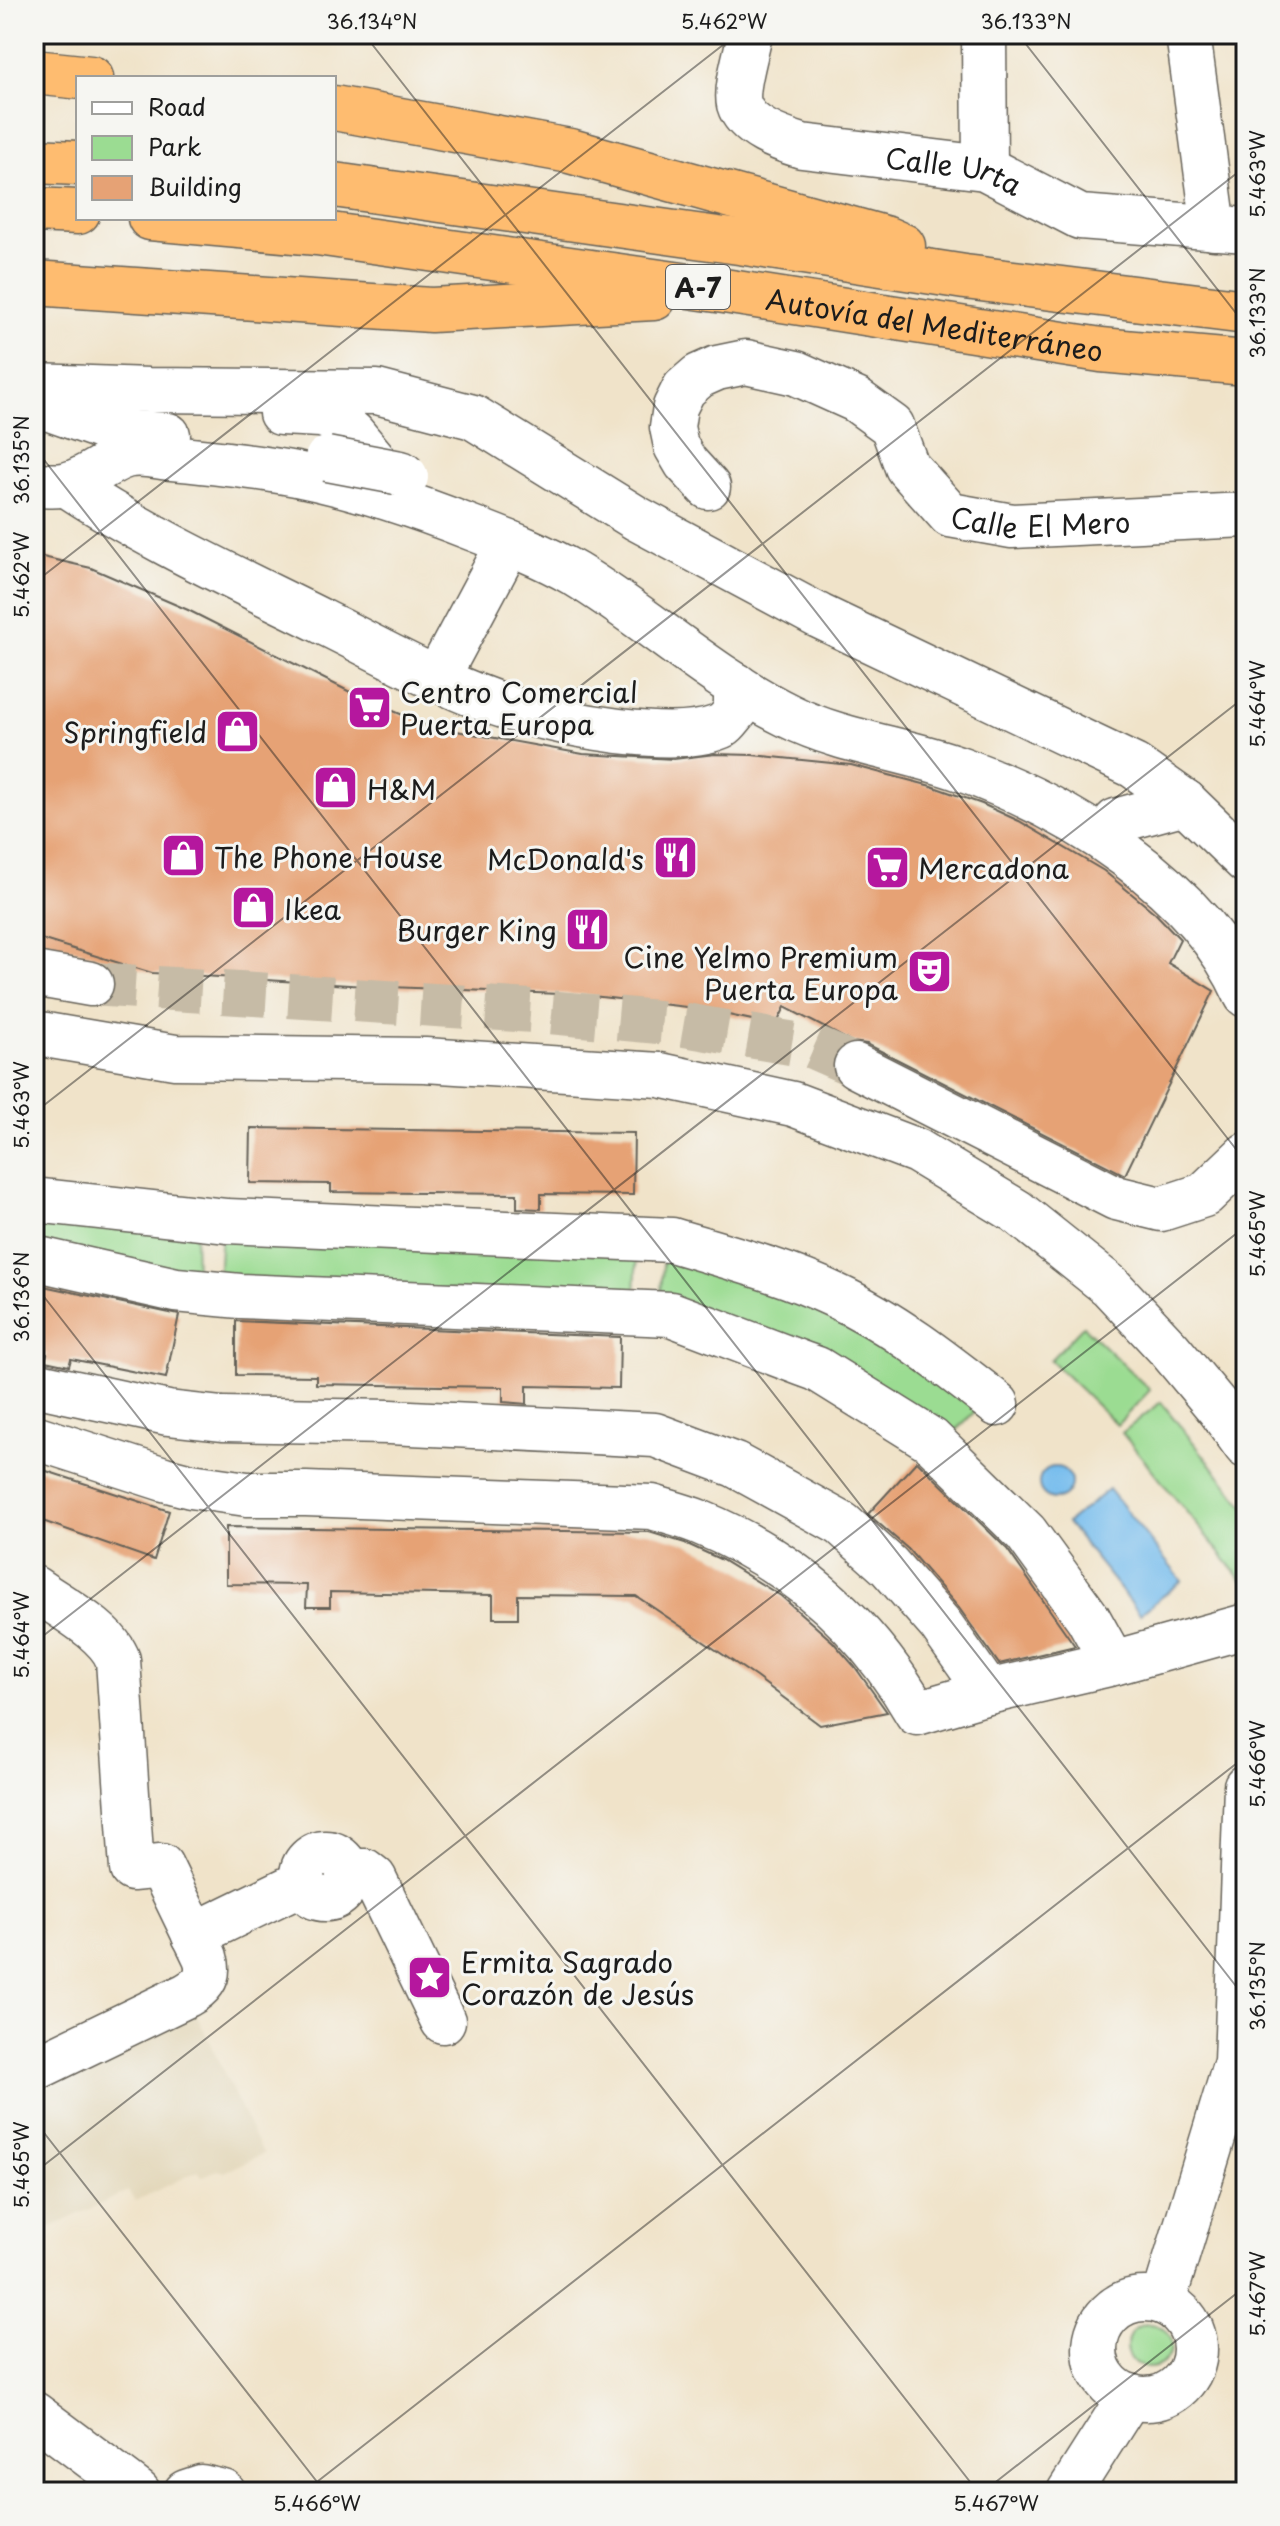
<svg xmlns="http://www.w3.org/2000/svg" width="1280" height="2526" viewBox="0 0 1280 2526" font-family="'Playpen Sans',sans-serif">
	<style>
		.built { fill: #e2d6b7 }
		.green { fill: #9bdc92; stroke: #5c7c57; stroke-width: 2 }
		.water { fill: #75bced; stroke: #486c84; stroke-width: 2 }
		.building { fill: #e6a275 }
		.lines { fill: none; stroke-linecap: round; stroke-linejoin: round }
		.minor-tunnel { stroke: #c6bba6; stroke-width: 44; stroke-dasharray: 44 22; stroke-linecap: butt }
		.minor-casing { stroke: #666259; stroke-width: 47 }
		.highway-casing { stroke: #666259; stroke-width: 47 }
		.minor { stroke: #fff; stroke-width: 44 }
		.highway { stroke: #febc70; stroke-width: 44 }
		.minor-bridge-casing { stroke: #666259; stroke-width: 47; stroke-linecap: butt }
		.minor-bridge { stroke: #fff; stroke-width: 44 }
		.ticks { fill: none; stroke: #1c1c1c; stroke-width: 2; stroke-opacity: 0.45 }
		.labels { text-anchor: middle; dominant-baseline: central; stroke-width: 6; stroke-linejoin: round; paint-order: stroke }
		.shield { fill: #f6f6f2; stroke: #5d5d5c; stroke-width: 2 }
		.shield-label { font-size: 26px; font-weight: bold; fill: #1c1c1c }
		.street-label { font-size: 28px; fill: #1c1c1c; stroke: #f6f6f2 }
		.poi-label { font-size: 28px; fill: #1c1c1c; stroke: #f6f6f2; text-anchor: start }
		.neatline { fill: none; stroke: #1c1c1c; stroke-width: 3 }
		.ticks-label { font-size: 20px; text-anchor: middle; fill: #1c1c1c }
	</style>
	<rect width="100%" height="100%" fill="#f6f6f2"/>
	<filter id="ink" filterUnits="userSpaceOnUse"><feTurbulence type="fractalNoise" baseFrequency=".0125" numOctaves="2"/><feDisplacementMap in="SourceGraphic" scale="16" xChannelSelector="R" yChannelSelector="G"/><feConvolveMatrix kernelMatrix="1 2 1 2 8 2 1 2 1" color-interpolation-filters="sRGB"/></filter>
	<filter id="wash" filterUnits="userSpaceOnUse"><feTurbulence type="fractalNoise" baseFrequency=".006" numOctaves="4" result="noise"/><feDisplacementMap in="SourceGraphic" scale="32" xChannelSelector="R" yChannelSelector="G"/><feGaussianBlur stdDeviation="1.8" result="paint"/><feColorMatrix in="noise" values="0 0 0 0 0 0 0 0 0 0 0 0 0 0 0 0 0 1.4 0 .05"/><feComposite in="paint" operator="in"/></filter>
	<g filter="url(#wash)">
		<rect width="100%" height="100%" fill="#f0e3c9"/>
		<path class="built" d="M 187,1995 L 259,2147 L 264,2153 L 225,2172 L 218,2170 L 202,2176 L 198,2171 L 135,2201 L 128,2191 L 34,2235 L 34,2069 Z"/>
		<g class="green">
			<path d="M 34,1204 L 195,1225 L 196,1279 L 34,1243 Z"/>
			<path d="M 221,1228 L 637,1244 L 635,1297 L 218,1282 Z"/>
			<path d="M 664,1250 L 827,1297 L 982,1404 L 952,1435 L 661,1293 Z"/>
			<path d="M 1083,1326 L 1150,1390 L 1117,1425 L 1050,1360 Z"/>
			<path d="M 1161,1402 L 1246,1508 L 1246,1579 L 1243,1581 L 1122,1433 Z"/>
			<circle cx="1149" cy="2346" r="22"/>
		</g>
		<g class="water">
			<circle cx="1055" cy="1483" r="16"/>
			<path d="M 1109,1489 L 1182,1581 L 1140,1614 L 1067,1523 Z"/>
		</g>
		<g id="blocks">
			<g class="building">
				<path d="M 34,555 L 91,568 L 188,610 L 360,697 L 429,726 L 583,754 L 674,759 L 715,754 L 752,755 L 851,765 L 931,786 L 982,804 L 1019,821 L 1104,871 L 1155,913 L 1180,939 L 1168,963 L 1214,991 L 1125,1175 L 867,1044 L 852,1042 L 785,1007 L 776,1025 L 695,1008 L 584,995 L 366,986 L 152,973 L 34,937 Z"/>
				<path d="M 251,1128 L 634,1133 L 633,1195 L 541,1194 L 541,1209 L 517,1208 L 517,1194 L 331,1192 L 331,1184 L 250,1183 Z"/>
				<path d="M 34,1284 L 179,1315 L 166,1378 L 71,1359 L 69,1366 L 45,1361 L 47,1354 L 34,1351 Z"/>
				<path d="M 236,1321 L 620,1337 L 619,1388 L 527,1386 L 527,1404 L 503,1402 L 503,1387 L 316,1384 L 316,1376 L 236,1375 Z"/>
				<path d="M 917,1461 L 1007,1549 L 1075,1646 L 999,1664 L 959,1608 L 908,1549 L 868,1514 Z"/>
				<path d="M 34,1467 L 169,1511 L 154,1560 L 34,1518 Z"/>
				<path d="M 226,1527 L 649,1532 L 685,1543 L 722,1560 L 781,1596 L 833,1642 L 855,1667 L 887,1712 L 820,1725 L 756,1677 L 636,1596 L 518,1595 L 518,1618 L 493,1618 L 493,1595 L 330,1592 L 330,1607 L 306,1607 L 307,1585 L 226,1584 Z"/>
			</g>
		</g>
	</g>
	<g filter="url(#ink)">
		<use href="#blocks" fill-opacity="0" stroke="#666259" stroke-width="2"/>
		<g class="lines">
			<path class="minor-tunnel" d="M 91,984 L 549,1012 L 679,1024 L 813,1047 L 856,1066"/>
			<defs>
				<g id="minor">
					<path id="s1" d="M 750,34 C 747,51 735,88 739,104 C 746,128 782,140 802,146 L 985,168 L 1080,217 L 1246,230"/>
					<path d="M 984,34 L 985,168"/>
					<path d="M 1188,34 L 1214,228"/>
					<path d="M 34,386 L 149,390 L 377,392 L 473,417 L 636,518 L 819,616 L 1134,766 L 1185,802 L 1246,861"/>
					<path d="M 34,408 L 50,409 L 115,432 L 168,435"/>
					<path d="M 281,413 L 321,415 L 337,420 L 353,434 L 373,458 L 381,496"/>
					<path d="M 34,485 C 45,485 58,487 68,484 C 89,479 112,457 131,455 C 144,453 159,457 172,458 C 213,462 255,466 296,474 C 357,486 416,506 474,529 C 508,542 544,556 575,574 C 648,618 712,678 789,716 C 840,742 907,749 961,769 C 1070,808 1198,886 1246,995"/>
					<path d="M 67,485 C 147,538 237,579 323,622 C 386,653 448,689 516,710 C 564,724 672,746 719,727 C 726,725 731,716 736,711 L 736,685"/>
					<path id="s2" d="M 708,487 L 686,463 L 676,446 L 672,427 L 675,407 L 684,389 L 699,376 L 717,368 L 746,362 L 796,373 L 856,400 L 892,426 L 907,467 L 950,515 L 1012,526 L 1246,515"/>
					<path d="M 437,678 L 509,543"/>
					<path d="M 1116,821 L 1185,802"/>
					<path d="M 34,974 L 91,984"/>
					<path d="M 34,1033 L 175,1057 L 425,1060 L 660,1075 L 793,1104 L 917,1151 L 1016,1211 L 1110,1286 L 1170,1350 L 1220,1410 L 1246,1446"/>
					<path d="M 856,1066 L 1116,1198 L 1161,1209 L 1204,1195 L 1246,1155"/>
					<path d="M 34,1200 L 227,1221 L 672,1240 C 725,1256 784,1271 834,1295 C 893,1322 946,1364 997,1404"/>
					<path d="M 34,1258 L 176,1290 L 240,1296 L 671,1314 L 803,1364 L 817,1369 L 931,1440 L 1026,1533 L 1088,1618 L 1113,1663"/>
					<path d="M 34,1384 L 168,1413 L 222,1419 L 390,1422 L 655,1435 L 735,1465 L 842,1524 L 889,1566 L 940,1624 L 988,1692 L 1113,1663 L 1246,1626"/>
					<path d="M 34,1437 L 164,1479 L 191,1486 L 247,1494 L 306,1494 L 652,1507 C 668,1512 684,1516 699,1522 C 794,1561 866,1625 917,1713 L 988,1692"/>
					<path d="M 34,1588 C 59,1606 108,1631 118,1660 L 132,1869 L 161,1866 L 205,1957 C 211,1976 203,1986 187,1995 L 34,2069"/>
					<circle cx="325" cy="1876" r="23"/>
					<path d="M 348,1871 L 365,1871 L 374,1878 L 443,2021"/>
					<path d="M 194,1935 L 303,1882"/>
					<circle cx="1145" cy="2349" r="50"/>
					<path d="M 1163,2302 L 1236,2062 L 1246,1786"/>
					<path d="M 34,2414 L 138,2492"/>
					<path d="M 186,2492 L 201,2487 L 223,2492"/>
					<path d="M 1069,2492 L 1130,2396"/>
				</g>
				<g id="highway">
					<path d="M 34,72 L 91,78"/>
					<path d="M 334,108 L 570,151 L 887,239 L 903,246"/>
					<path d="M 34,161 L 78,163"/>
					<path d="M 334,185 L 739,242 L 965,277 L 1246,312"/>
					<path d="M 34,210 L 78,212"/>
					<path id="s3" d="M 150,218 L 317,233 L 724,291 L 1101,350 L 1246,363"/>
					<path d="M 34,283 L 431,310 L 654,298"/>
				</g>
			</defs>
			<use href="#minor" class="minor-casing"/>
			<use href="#highway" class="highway-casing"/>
			<use href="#minor" class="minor"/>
			<use href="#highway" class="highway"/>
			<defs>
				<path id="minor-bridge" d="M 327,459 L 401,473 L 406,477"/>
			</defs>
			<use href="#minor-bridge" class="minor-bridge-casing"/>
			<use href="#minor-bridge" class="minor-bridge"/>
		</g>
	</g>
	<path class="ticks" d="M 364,34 L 1246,1162M 1018,34 L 1246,326M 34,53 L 58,34M 34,447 L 1246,1999M 34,583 L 737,34M 34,1113 L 1246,166M 34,1284 L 978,2492M 34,1643 L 1246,696M 34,2120 L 325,2492M 34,2173 L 1246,1226M 304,2492 L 1246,1756M 983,2492 L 1246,2286"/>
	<defs>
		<symbol id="supermarket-square" viewBox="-11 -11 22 22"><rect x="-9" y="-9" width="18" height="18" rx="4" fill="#b5179e" stroke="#f6f6f2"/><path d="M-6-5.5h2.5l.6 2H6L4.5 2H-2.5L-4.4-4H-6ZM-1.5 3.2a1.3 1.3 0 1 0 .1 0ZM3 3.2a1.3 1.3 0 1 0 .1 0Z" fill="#fff"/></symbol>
		<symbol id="shop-square" viewBox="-11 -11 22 22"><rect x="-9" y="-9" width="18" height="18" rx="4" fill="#b5179e" stroke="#f6f6f2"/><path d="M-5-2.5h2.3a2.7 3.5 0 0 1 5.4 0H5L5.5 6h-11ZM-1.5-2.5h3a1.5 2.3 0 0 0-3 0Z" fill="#fff"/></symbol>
		<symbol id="restaurant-square" viewBox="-11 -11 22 22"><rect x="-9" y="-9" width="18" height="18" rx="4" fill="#b5179e" stroke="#f6f6f2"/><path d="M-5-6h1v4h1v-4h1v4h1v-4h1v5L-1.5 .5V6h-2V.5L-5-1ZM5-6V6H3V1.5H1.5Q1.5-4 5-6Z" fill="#fff"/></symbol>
		<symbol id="theatre-square" viewBox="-11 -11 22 22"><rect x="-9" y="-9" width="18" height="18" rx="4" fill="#b5179e" stroke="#f6f6f2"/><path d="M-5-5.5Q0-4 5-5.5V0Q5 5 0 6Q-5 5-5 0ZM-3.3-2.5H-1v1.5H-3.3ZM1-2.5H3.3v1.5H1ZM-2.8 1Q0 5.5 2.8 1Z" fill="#fff"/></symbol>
		<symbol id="sight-square" viewBox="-11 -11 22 22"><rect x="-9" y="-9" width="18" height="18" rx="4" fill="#b5179e" stroke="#f6f6f2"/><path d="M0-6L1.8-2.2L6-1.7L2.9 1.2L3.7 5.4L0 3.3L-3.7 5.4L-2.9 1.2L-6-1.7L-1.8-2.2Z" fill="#fff"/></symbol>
	</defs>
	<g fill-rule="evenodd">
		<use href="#supermarket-square" x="344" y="682" width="51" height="51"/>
		<use href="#shop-square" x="212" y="706" width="51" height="51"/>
		<use href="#shop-square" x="310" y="762" width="51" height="51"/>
		<use href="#shop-square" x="158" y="830" width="51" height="51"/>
		<use href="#restaurant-square" x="650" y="832" width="51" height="51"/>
		<use href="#supermarket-square" x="862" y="842" width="51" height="51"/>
		<use href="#shop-square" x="228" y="882" width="51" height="51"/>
		<use href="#restaurant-square" x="562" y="904" width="51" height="51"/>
		<use href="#theatre-square" x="904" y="946" width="51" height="51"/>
		<use href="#sight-square" x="404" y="1952" width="51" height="51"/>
	</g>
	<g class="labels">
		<rect class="shield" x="666" y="265" width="64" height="44" rx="6"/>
		<g class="shield-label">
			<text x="698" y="287">A-7</text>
		</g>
		<g class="street-label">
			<text stroke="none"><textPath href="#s1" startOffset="304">Calle Urta</textPath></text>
			<text stroke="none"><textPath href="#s3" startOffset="792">Autovía del Mediterráneo</textPath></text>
			<text stroke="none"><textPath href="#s2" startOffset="542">Calle El Mero</textPath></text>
		</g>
		<g class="poi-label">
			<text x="400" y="691">Centro Comercial<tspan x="400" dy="32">Puerta Europa</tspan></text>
			<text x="207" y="731" text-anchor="end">Springfield</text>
			<text x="367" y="788">H&amp;M</text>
			<text x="214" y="856">The Phone House</text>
			<text x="644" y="858" text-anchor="end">McDonald's</text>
			<text x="918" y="867">Mercadona</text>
			<text x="284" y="908">Ikea</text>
			<text x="557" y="929" text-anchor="end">Burger King</text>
			<text x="898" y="956" text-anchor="end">Cine Yelmo Premium<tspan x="898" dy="32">Puerta Europa</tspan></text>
			<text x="461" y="1961">Ermita Sagrado<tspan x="461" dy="32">Corazón de Jesús</tspan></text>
		</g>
	</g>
	<rect width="1280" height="2526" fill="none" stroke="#f6f6f2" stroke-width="88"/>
	<rect x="76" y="76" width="260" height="144" fill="#f6f6f2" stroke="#9f9f9c" stroke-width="2"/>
	<rect x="92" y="102" width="40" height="12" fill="#ffffff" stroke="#9f9f9c" stroke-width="2"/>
	<text x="148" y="116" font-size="24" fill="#1c1c1c">Road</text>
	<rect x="92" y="136" width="40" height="24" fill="#9bdc92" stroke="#9f9f9c" stroke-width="2"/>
	<text x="148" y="156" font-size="24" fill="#1c1c1c">Park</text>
	<rect x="92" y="176" width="40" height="24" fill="#e6a275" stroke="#9f9f9c" stroke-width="2"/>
	<text x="148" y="196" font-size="24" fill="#1c1c1c">Building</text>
	<rect x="44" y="44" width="1192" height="2438" class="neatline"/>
	<g class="ticks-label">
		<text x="372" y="29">36.134°N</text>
		<text x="724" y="29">5.462°W</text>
		<text x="1026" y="29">36.133°N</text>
		<text transform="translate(1258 174) rotate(-90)" y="7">5.463°W</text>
		<text transform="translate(1258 313) rotate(-90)" y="7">36.133°N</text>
		<text transform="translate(22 460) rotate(-90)" y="7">36.135°N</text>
		<text transform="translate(22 575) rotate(-90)" y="7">5.462°W</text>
		<text transform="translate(1258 704) rotate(-90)" y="7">5.464°W</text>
		<text transform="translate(22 1105) rotate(-90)" y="7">5.463°W</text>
		<text transform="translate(1258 1234) rotate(-90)" y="7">5.465°W</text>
		<text transform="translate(22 1297) rotate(-90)" y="7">36.136°N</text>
		<text transform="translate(22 1635) rotate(-90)" y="7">5.464°W</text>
		<text transform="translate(1258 1764) rotate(-90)" y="7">5.466°W</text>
		<text transform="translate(1258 1986) rotate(-90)" y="7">36.135°N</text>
		<text transform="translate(22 2165) rotate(-90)" y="7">5.465°W</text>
		<text transform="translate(1258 2294) rotate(-90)" y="7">5.467°W</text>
		<text x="317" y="2511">5.466°W</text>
		<text x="996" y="2511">5.467°W</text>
	</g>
</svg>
